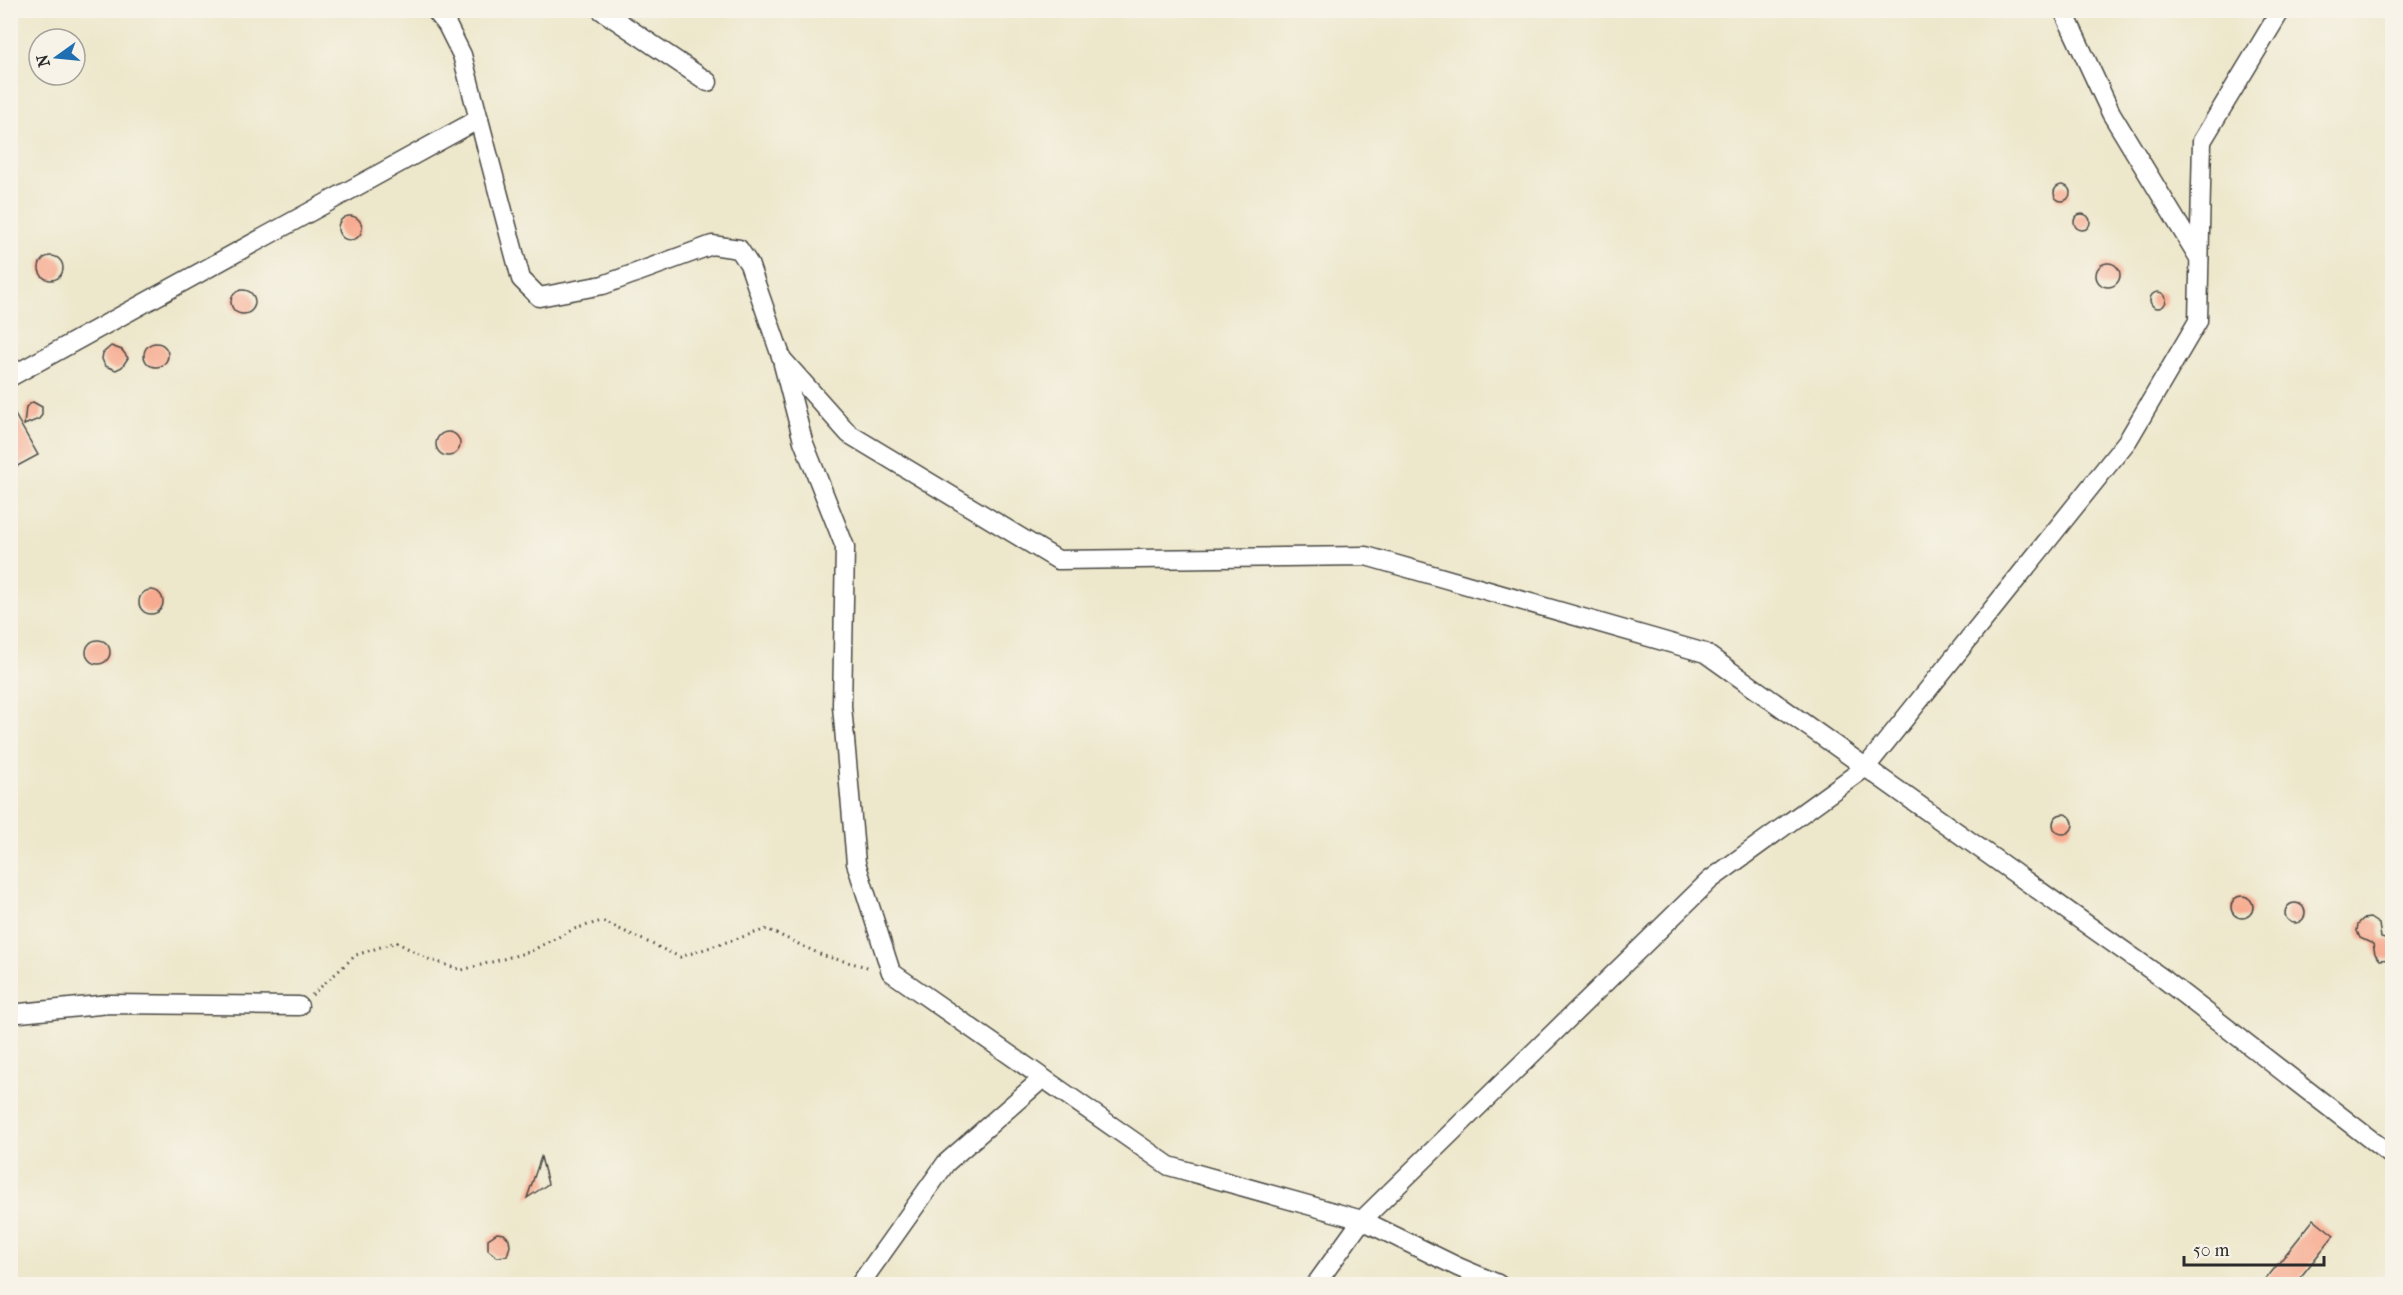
<svg xmlns="http://www.w3.org/2000/svg" width="2403" height="1295" viewBox="0 0 2403 1295" font-family="'IM FELL French Canon',serif">
	<style>
		.building { fill: #f7aa8f }
		.lines { fill: none; stroke-linecap: round; stroke-linejoin: round }
		.street-casing { stroke: #484743; stroke-width: 21 }
		.path { stroke: #484743; stroke-width: 3; stroke-dasharray: 1.5 4.5; stroke-linecap: butt }
		.street { stroke: #fff; stroke-width: 18 }
	</style>
	<rect width="100%" height="100%" fill="#f7f3e8"/>
	<filter id="ink" filterUnits="userSpaceOnUse"><feTurbulence type="fractalNoise" baseFrequency=".0167" numOctaves="2"/><feDisplacementMap in="SourceGraphic" scale="12" xChannelSelector="R" yChannelSelector="G"/><feConvolveMatrix kernelMatrix="1 2 1 2 8 2 1 2 1" color-interpolation-filters="sRGB"/></filter>
	<filter id="wash" filterUnits="userSpaceOnUse"><feTurbulence type="fractalNoise" baseFrequency=".008" numOctaves="4" result="noise"/><feDisplacementMap in="SourceGraphic" scale="24" xChannelSelector="R" yChannelSelector="G"/><feGaussianBlur stdDeviation="1.35" result="paint"/><feColorMatrix in="noise" values="0 0 0 0 0 0 0 0 0 0 0 0 0 0 0 0 0 1.4 0 .05"/><feComposite in="paint" operator="in"/></filter>
	<g filter="url(#wash)">
		<rect width="100%" height="100%" fill="#ede7cb"/>
		<g id="blocks">
			<g class="building">
				<circle cx="2062" cy="193" r="8"/>
				<circle cx="2082" cy="222" r="8"/>
				<circle cx="350" cy="228" r="12"/>
				<circle cx="51" cy="268" r="12"/>
				<circle cx="2108" cy="275" r="12"/>
				<circle cx="243" cy="302" r="12"/>
				<circle cx="2158" cy="300" r="8"/>
				<circle cx="156" cy="355" r="12"/>
				<path d="M 111,346 L 122,350 L 128,358 L 122,367 L 116,370 L 105,366 L 102,359 L 103,353 Z"/>
				<path d="M 33,402 L 42,407 L 42,415 L 39,419 L 24,425 L 26,407 Z"/>
				<path d="M 10,406 L 38,455 L 10,470 Z"/>
				<circle cx="448" cy="444" r="12"/>
				<circle cx="151" cy="602" r="12"/>
				<circle cx="98" cy="652" r="12"/>
				<circle cx="2063" cy="824" r="10"/>
				<circle cx="2242" cy="907" r="11"/>
				<circle cx="2295" cy="913" r="10"/>
				<path d="M 2370,918 L 2379,924 L 2381,938 L 2392,941 L 2392,959 L 2380,960 L 2375,954 L 2373,944 L 2360,938 L 2357,931 L 2358,924 L 2363,919 Z"/>
				<path d="M 541,1157 L 548,1184 L 527,1198 Z"/>
				<path d="M 2314,1219 L 2334,1235 L 2295,1284 L 2262,1284 Z"/>
				<path d="M 497,1233 L 504,1234 L 509,1239 L 510,1246 L 507,1256 L 497,1257 L 488,1250 L 488,1239 Z"/>
			</g>
		</g>
	</g>
	<g filter="url(#ink)">
		<use href="#blocks" fill-opacity="0" stroke="#484743" stroke-width="1.5"/>
		<g class="lines">
			<defs>
				<g id="street">
					<path d="M 435,10 L 447,25 L 462,55 L 521,279 L 539,297 L 603,285 L 712,245 L 739,249 L 749,264 L 782,359 L 849,434 L 1058,560 L 1366,556 L 1705,653 L 2165,980 L 2392,1156"/>
					<path d="M 601,10 L 708,82"/>
					<path d="M 2063,10 L 2111,113 L 2199,258"/>
					<path d="M 783,364 L 803,441 L 845,547 L 842,706 L 856,863 L 891,972 L 1169,1166 L 1362,1220 L 1458,1267 L 1498,1284"/>
					<path d="M 10,377 L 479,119"/>
					<path d="M 10,1014 L 109,1004 L 299,1006"/>
					<path d="M 860,1284 L 946,1163 L 1043,1078"/>
					<path d="M 1316,1284 L 1362,1220 L 1710,880 L 1866,767 L 2128,440 L 2198,321 L 2202,141 L 2281,10"/>
				</g>
			</defs>
			<use href="#street" class="street-casing"/>
			<path class="path" d="M 312,995 L 356,955 L 396,942 L 428,959 L 462,970 L 529,952 L 574,929 L 602,921 L 680,957 L 767,929 L 824,956 L 871,968"/>
			<use href="#street" class="street"/>
		</g>
	</g>
	<rect width="2403" height="1295" fill="none" stroke="#f7f3e8" stroke-width="36"/>
	<g transform="translate(57 57) rotate(255)"><circle r="28" fill="#f7f3e8" stroke="#a5a39c" stroke-width="1.5"/>
	<path d="M0-4.5L10 22L0 15L-10 22Z" fill="#1f6fb2"/>
	<text y="-9" font-size="16" font-weight="bold" text-anchor="middle" fill="#2b2b2b">N</text>
	</g>
	<path d="M2184 1256v9h140v-9" fill="none" stroke="#2b2b2b" stroke-width="3"/>
	<text x="2193" y="1256" font-size="18" fill="#2b2b2b" stroke="#f7f3e8" stroke-width="4.5" paint-order="stroke">50 m</text>
</svg>
